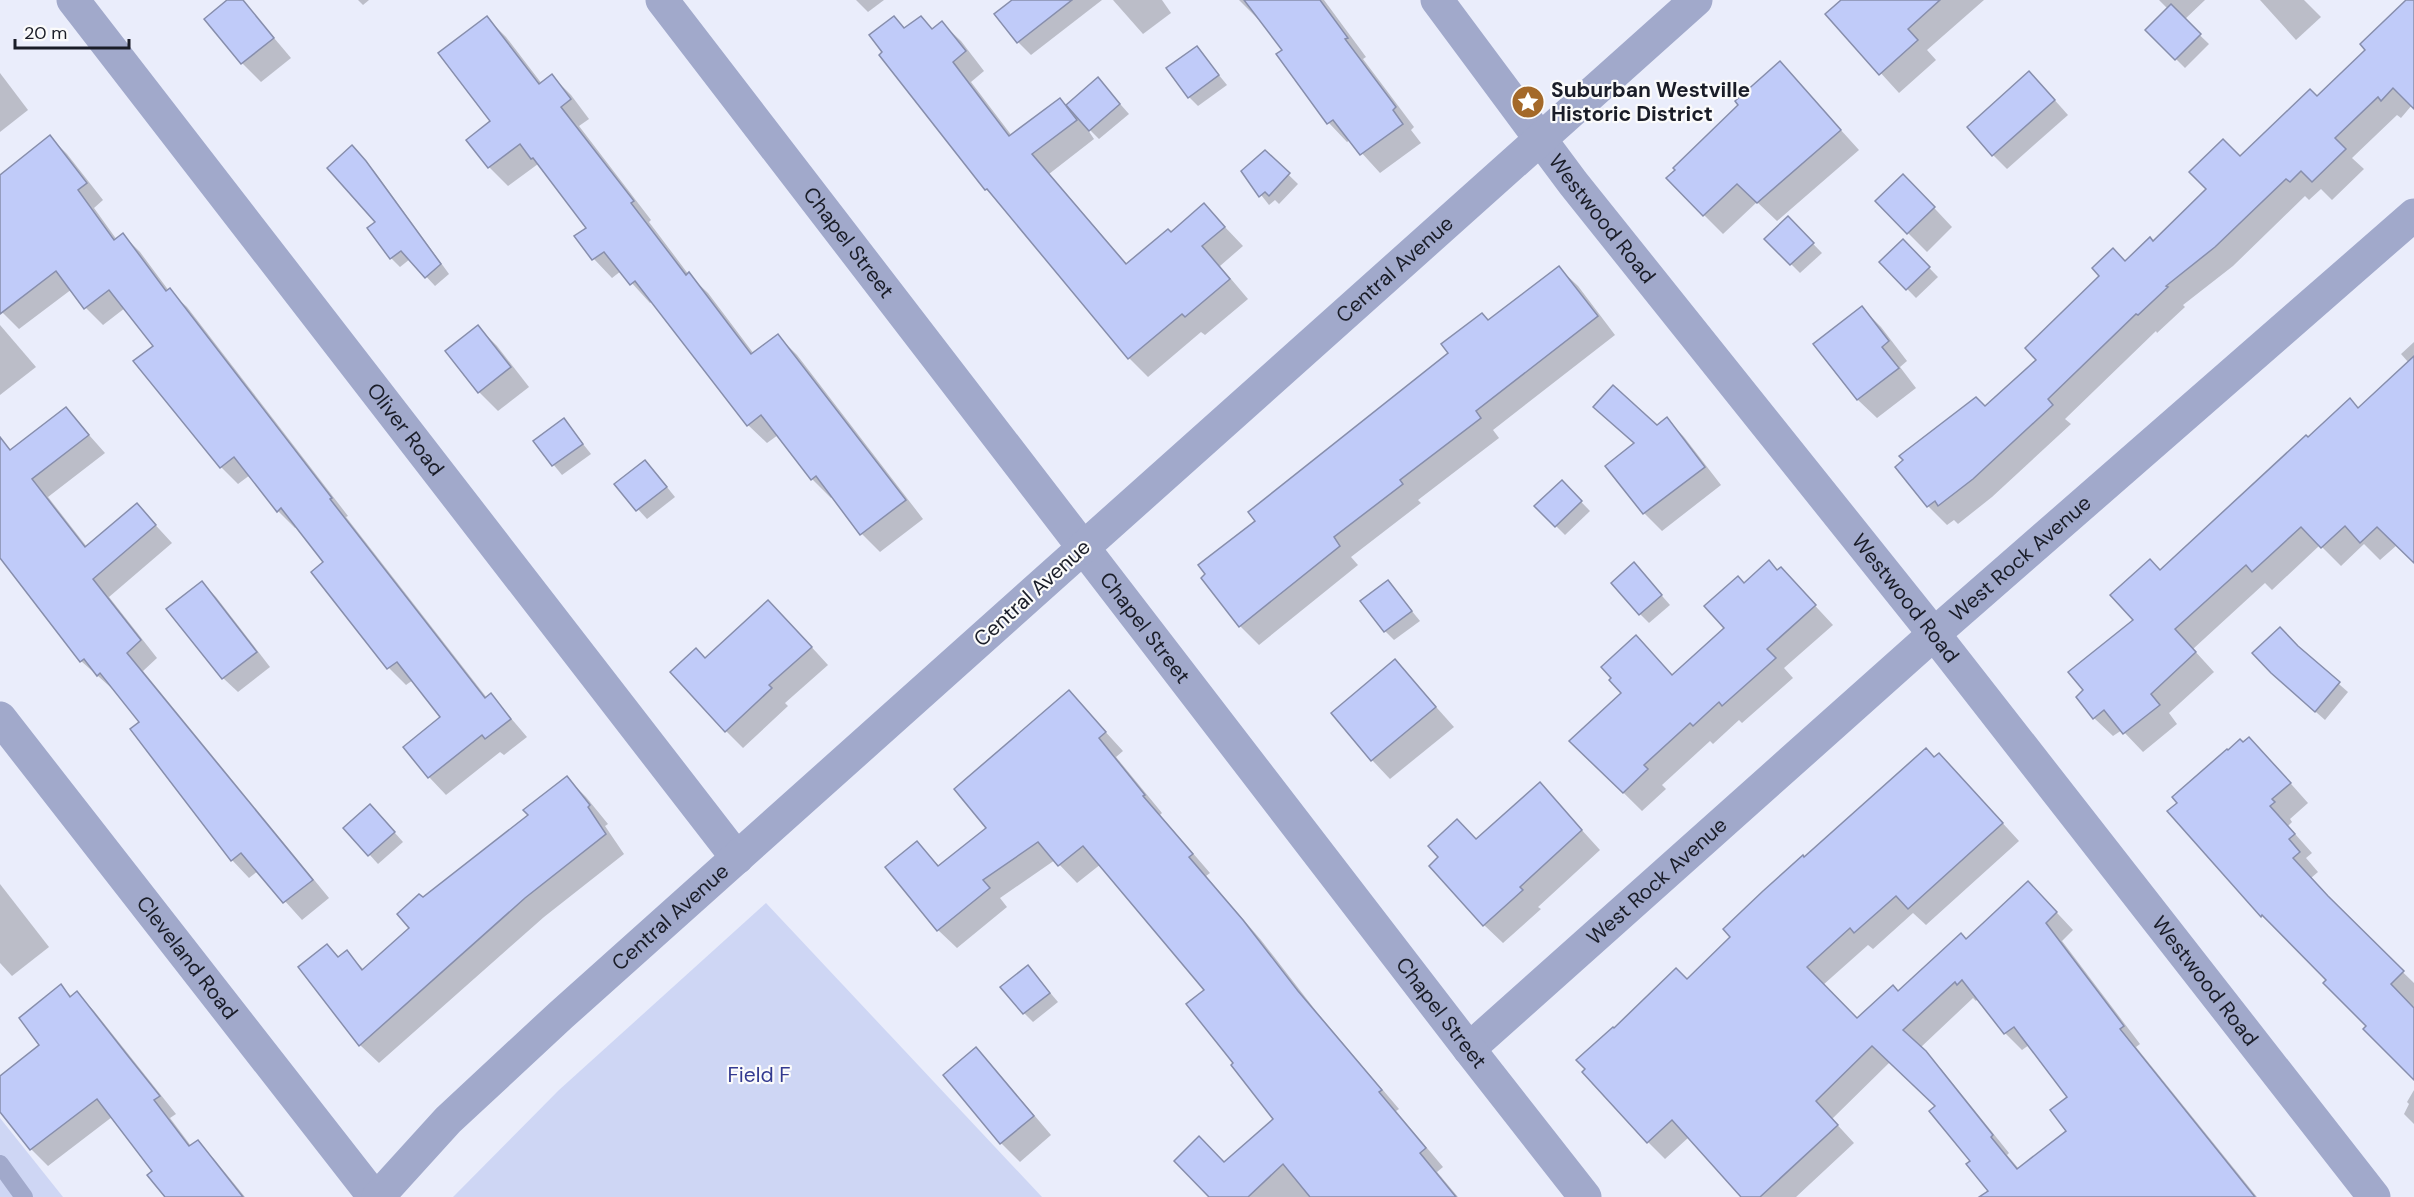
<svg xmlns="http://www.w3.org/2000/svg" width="2414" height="1197" viewBox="0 0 2414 1197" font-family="'DM Sans',sans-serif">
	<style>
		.green { fill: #ced6f4 }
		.shadow { fill: #0003; fill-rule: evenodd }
		.building { fill: #c0cbf9; stroke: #878eac; stroke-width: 1.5; fill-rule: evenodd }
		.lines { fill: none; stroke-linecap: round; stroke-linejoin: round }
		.service { stroke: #a1a9cb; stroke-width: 18 }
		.minor { stroke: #a1a9cb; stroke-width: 33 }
		.tertiary { stroke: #a1a9cb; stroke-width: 33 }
		.labels { text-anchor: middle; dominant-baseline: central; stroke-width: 4.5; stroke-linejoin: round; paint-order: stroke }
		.poi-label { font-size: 21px; font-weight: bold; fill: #1a1d28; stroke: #fbfbfb; text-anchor: start }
		.street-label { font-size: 21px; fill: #1a1d28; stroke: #fbfbfb }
		.park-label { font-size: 21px; fill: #333a90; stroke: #fbfbfb }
	</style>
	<rect width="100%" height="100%" fill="#eaedfb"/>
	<g class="green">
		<path d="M 766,903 L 1042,1197 L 453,1197 L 559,1090 Z"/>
		<path d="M 0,1118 L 63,1197 L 0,1197 Z"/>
	</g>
	<g class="shadow">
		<path d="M 229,0 L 242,0 L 291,58 L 261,82 L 242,63 Z"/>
		<path d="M 358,0 L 369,0 L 363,5 Z"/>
		<path d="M 856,0 L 884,0 L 868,12 Z"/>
		<path d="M 1015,0 L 1102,0 L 1031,55 L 1018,42 Z"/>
		<path d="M 1113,0 L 1162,0 L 1171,13 L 1143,34 Z"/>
		<path d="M 1239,0 L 1324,0 L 1366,57 L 1363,59 L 1414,127 L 1411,130 L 1421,143 L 1380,173 L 1350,140 L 1347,142 L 1329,123 L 1278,54 L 1284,50 L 1260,18 L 1258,19 Z"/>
		<path d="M 1843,0 L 1984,0 L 1927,50 L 1936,60 L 1899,93 L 1827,14 Z"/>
		<path d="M 2159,0 L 2205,0 L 2184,20 L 2209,44 L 2185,68 L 2147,30 L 2168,9 Z"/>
		<path d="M 2260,0 L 2304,0 L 2321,17 L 2296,40 Z"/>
		<path d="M 2408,0 L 2414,0 L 2414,107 L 2412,105 L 2401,118 L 2397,115 L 2352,158 L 2364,169 L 2332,200 L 2321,189 L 2309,200 L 2305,196 L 2233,266 L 2183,305 L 2185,307 L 2157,333 L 2156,331 L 2065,419 L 2071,424 L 1992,497 L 1958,524 L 1954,520 L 1947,525 L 1928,506 L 1897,467 L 1985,408 L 2039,360 L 2126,263 L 2153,243 L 2240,158 L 2317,98 L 2367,50 Z"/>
		<path d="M 487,18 L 506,37 L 542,84 L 552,76 L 571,95 L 589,119 L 579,126 L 651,220 L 649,222 L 689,275 L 708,293 L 754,354 L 778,336 L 797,355 L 923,519 L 880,552 L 862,534 L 833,496 L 831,498 L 812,479 L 778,435 L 767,443 L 748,425 L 653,301 L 650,303 L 621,271 L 612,278 L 594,259 L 576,237 L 588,228 L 538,164 L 508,186 L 489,167 L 468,140 L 492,122 Z"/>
		<path d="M 894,18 L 905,29 L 933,30 L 942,23 L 961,41 L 984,71 L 971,82 L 1012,136 L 1060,100 L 1067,106 L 1098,79 L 1129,114 L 1099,139 L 1089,129 L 1088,130 L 1094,139 L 1049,174 L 1128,265 L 1171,234 L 1204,205 L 1243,246 L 1220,266 L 1248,299 L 1205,335 L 1201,332 L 1148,377 L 1129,358 L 1004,207 L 986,189 Z"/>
		<path d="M 1197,48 L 1227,85 L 1198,106 L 1189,97 Z"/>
		<path d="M 1780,63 L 1859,150 L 1777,221 L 1757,202 L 1723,234 L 1668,179 Z"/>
		<path d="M 0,73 L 28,110 L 0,132 Z"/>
		<path d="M 2044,88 L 2068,115 L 2007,169 L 1993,155 Z"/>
		<path d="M 50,137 L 67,154 L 103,200 L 94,208 L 117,240 L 123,235 L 140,252 L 169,291 L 187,307 L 348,516 L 346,517 L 487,698 L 491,695 L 527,737 L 504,755 L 500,752 L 446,795 L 429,777 L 405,747 L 442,718 L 413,680 L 406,685 L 389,668 L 325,563 L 297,526 L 295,528 L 278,511 L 250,475 L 238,484 L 221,467 L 135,361 L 155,346 L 125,308 L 103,325 L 86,308 L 72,289 L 19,329 L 0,310 L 0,216 Z"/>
		<path d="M 1265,152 L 1298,184 L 1279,204 L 1275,200 L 1269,205 L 1243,172 Z"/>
		<path d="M 361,156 L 375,172 L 449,274 L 435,286 L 410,259 L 400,267 L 391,258 L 377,222 Z"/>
		<path d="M 1922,195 L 1952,227 L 1927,252 L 1908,233 Z"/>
		<path d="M 1788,218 L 1822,253 L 1800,273 L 1766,239 Z"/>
		<path d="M 1903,241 L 1938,277 L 1916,298 L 1881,262 Z"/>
		<path d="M 1559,268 L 1578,286 L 1615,335 L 1493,430 L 1499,438 L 1418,500 L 1421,503 L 1351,557 L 1358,565 L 1259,645 L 1240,626 L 1257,522 L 1488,321 Z"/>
		<path d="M 1862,308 L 1881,327 L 1907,361 L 1900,367 L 1916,388 L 1877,418 L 1858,400 L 1815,344 Z"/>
		<path d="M 0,325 L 36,367 L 0,395 Z"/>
		<path d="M 478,327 L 497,346 L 529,387 L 498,411 L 479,392 L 447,351 Z"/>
		<path d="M 2414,342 L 2414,561 L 2397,545 L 2380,560 L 2364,544 L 2341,566 L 2320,545 L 2272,590 L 2265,583 L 2193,649 L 2214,672 L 2169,713 L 2177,724 L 2143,752 L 2122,730 L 2113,736 L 2094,718 L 2085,691 L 2136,621 L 2161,572 L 2308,439 L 2359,410 L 2409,363 L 2401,354 Z"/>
		<path d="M 66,409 L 105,453 L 48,497 L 87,547 L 137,505 L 172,543 L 109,597 L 157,658 L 143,671 L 329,898 L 302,920 L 258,871 L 249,878 L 232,860 L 141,722 L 116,692 L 81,661 L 0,556 L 0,447 L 6,455 Z"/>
		<path d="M 1667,419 L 1684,437 L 1721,485 L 1662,531 L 1644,513 L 1607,466 L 1635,444 L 1613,424 L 1657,427 Z"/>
		<path d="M 564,420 L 591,454 L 562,475 L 535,442 Z"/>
		<path d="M 654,471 L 675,497 L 647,519 L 616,485 Z"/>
		<path d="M 1562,482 L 1590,511 L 1565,535 L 1536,506 Z"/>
		<path d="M 1781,569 L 1833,625 L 1784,668 L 1793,678 L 1742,723 L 1739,720 L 1713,744 L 1710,741 L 1662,785 L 1666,789 L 1642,811 L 1571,741 L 1673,676 L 1727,629 L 1744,584 Z"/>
		<path d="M 1643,574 L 1670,605 L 1649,623 L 1640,614 Z"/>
		<path d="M 1388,582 L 1420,621 L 1394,640 L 1385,631 Z"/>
		<path d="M 202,583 L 216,597 L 270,667 L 238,692 L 223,678 Z"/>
		<path d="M 786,619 L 828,665 L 785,703 L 788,706 L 743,748 L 726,731 L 705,659 Z"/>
		<path d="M 2301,651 L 2348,692 L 2325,720 L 2282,682 Z"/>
		<path d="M 1395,661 L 1454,727 L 1390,779 L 1372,760 Z"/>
		<path d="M 1069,692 L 1123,751 L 1116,757 L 1162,813 L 1160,815 L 1210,873 L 1206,876 L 1261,940 L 1316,1011 L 1399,1109 L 1396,1111 L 1443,1167 L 1437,1172 L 1458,1197 L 1211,1197 L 1224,1164 L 1276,1119 L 1235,1064 L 1206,990 L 1101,864 L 1077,883 L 1055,860 L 1000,898 L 1007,907 L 957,948 L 938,930 L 887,867 L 917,843 L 939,866 L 989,828 Z"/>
		<path d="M 1935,758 L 1956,772 L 2019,841 L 1926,925 L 1913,913 L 1873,949 L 1868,945 L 1823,985 L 1857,1020 L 1898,993 L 1966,941 L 2045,900 L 2073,930 L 2062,941 L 2140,1044 L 2136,1047 L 2257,1197 L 1995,1197 L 1937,1107 L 1890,1062 L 1832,1119 L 1854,1143 L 1796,1197 L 1743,1197 L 1689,1137 L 1665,1159 L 1648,1142 L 1687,981 L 1732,937 L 1804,859 ZM 1973,998 L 1976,1001 L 1978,998 L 2005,1033 L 2022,1050 L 2029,1045 L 2069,1097 L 2068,1131 L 2019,1169 L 2007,1155 L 2009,1153 L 1942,1070 L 1920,1048 Z"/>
		<path d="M 2268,758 L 2308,803 L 2290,819 L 2292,822 L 2288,826 L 2312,853 L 2306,858 L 2318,872 L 2311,878 L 2343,914 L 2414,983 L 2414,1078 L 2329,980 L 2262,916 L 2170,812 Z"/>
		<path d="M 567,778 L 586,797 L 608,824 L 605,826 L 624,854 L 544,917 L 379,1063 L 360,1045 L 327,946 L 339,958 L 347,952 L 364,970 L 411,928 L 423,899 L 530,815 Z"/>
		<path d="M 1540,784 L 1600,850 L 1538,907 L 1541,909 L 1503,943 L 1484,925 L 1477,840 Z"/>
		<path d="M 379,815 L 403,842 L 378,864 L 369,854 Z"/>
		<path d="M 0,884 L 49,947 L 12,976 L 0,963 Z"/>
		<path d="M 1036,976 L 1058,1002 L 1033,1022 L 1024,1013 Z"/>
		<path d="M 61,986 L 72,997 L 77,993 L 94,1011 L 176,1114 L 170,1118 L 191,1146 L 197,1142 L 214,1159 L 245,1197 L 166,1197 L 154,1172 L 112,1117 L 48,1166 L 31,1149 L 0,1109 L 0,1077 L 42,1045 Z"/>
		<path d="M 976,1049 L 994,1068 L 1051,1135 L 1020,1162 L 1001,1143 Z"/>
		<path d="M 2414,1090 L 2414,1124 L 2404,1114 L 2409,1104 L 2407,1102 Z"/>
	</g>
	<g class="building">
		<path d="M 227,0 L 243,0 L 274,38 L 241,64 L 204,19 Z"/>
		<path d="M 1012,0 L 1072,0 L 1017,43 L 994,14 Z"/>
		<path d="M 1244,0 L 1320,0 L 1348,38 L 1345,39 L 1396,107 L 1393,110 L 1403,124 L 1360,155 L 1333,120 L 1327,124 L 1276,54 L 1282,50 Z"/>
		<path d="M 1841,0 L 1940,0 L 1908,29 L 1918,40 L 1879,75 L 1825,14 Z"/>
		<path d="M 2406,0 L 2414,0 L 2414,109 L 2393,88 L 2381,101 L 2378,97 L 2335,138 L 2346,149 L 2312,182 L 2301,171 L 2290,182 L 2286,179 L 2215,247 L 2166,286 L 2168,287 L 2138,315 L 2136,314 L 2048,399 L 2053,405 L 1973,479 L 1938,506 L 1935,501 L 1927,507 L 1895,467 L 1903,460 L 1899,456 L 1976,397 L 1985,406 L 2036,360 L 2025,348 L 2099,276 L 2092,268 L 2113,248 L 2125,261 L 2150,237 L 2153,241 L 2206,189 L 2189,172 L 2223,139 L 2240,156 L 2310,89 L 2317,96 L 2365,50 L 2360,44 Z"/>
		<path d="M 2171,4 L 2201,34 L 2175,60 L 2145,30 Z"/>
		<path d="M 487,16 L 539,84 L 552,74 L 571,99 L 561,107 L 634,201 L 631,203 L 686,275 L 689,272 L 751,354 L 778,334 L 906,500 L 860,535 L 816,476 L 811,480 L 761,415 L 747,426 L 635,281 L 630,285 L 604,252 L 592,260 L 574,236 L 586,228 L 533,158 L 531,159 L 520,144 L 488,168 L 466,140 L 490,121 L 438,53 Z"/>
		<path d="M 894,16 L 904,28 L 921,16 L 932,29 L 942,21 L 966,51 L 953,62 L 1009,136 L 1060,98 L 1077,120 L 1032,154 L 1126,264 L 1168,229 L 1171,232 L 1204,203 L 1225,227 L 1202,246 L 1230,279 L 1185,317 L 1182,314 L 1128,359 L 987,189 L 985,190 L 879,55 L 882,52 L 869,35 Z"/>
		<path d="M 1197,46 L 1219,75 L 1188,98 L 1166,68 Z"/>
		<path d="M 1780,61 L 1841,130 L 1757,203 L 1737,184 L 1703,216 L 1666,178 L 1675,170 L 1673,168 L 1738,105 L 1735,101 Z"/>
		<path d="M 2029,71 L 2055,100 L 1992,156 L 1967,127 Z"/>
		<path d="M 1098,77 L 1120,104 L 1089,131 L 1066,105 Z"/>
		<path d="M 50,135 L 87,183 L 78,190 L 114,240 L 123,233 L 166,291 L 170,288 L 332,498 L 330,499 L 485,698 L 491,693 L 511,719 L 485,739 L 482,735 L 428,778 L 403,747 L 440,717 L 397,662 L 387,669 L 311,572 L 323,562 L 281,508 L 277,512 L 234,457 L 220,468 L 133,361 L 153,346 L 109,290 L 84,309 L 56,271 L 0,314 L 0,175 Z"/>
		<path d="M 352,145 L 366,161 L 441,264 L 425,278 L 401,251 L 390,259 L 367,228 L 375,222 L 327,168 Z"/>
		<path d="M 1265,150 L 1290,173 L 1269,196 L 1265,192 L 1259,197 L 1241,171 Z"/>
		<path d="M 1903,174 L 1935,207 L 1907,234 L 1875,201 Z"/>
		<path d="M 1788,216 L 1814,243 L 1790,265 L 1764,239 Z"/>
		<path d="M 1903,239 L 1930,267 L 1906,290 L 1879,262 Z"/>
		<path d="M 1559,266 L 1598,316 L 1476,411 L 1481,418 L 1400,480 L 1403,484 L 1334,537 L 1340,546 L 1239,627 L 1201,578 L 1205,574 L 1198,565 L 1255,521 L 1248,512 L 1448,353 L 1441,344 L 1482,313 L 1488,320 Z"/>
		<path d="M 1862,306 L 1889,341 L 1882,347 L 1899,368 L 1857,400 L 1813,344 Z"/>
		<path d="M 478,325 L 511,367 L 478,393 L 445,351 Z"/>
		<path d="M 2414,356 L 2414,563 L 2377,527 L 2360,543 L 2345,526 L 2321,548 L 2301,527 L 2252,572 L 2246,565 L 2175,629 L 2196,652 L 2151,694 L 2160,705 L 2123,734 L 2104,710 L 2093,719 L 2076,697 L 2083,690 L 2068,672 L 2133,620 L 2110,595 L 2150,559 L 2160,570 L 2306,435 L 2308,437 L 2350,398 L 2358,408 Z"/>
		<path d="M 1613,385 L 1657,425 L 1667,417 L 1705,467 L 1643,514 L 1605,466 L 1634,443 L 1593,407 Z"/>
		<path d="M 66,407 L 89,435 L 32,479 L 85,547 L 137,503 L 156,525 L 93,579 L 141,640 L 127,653 L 313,880 L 283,903 L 241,853 L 231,861 L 130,729 L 139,722 L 100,673 L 97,676 L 84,659 L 80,662 L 0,558 L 0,437 L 10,450 Z"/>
		<path d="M 564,418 L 583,444 L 552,466 L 533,441 Z"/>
		<path d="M 645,460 L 667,487 L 636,511 L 614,484 Z"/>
		<path d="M 1562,480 L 1582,501 L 1555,527 L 1534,506 Z"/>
		<path d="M 1769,560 L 1777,570 L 1781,567 L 1816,605 L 1767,649 L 1776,658 L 1722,706 L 1719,702 L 1693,726 L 1690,723 L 1644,765 L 1648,769 L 1623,793 L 1569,741 L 1621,693 L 1609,680 L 1611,678 L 1601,667 L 1636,635 L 1672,675 L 1724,628 L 1704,606 L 1738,576 L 1744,583 Z"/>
		<path d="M 1634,562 L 1662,595 L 1639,615 L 1611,583 Z"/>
		<path d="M 1388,580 L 1412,611 L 1384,632 L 1360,601 Z"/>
		<path d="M 202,581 L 257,652 L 222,679 L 166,609 Z"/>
		<path d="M 768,600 L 812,647 L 769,685 L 772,688 L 725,732 L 670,672 L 696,648 L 705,658 Z"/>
		<path d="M 2280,627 L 2298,646 L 2340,682 L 2315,712 L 2271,673 L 2252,653 Z"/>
		<path d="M 1395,659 L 1436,707 L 1371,761 L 1331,713 Z"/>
		<path d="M 1069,690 L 1106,732 L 1099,738 L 1145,795 L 1143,796 L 1193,854 L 1189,857 L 1243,920 L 1298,991 L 1382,1090 L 1379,1092 L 1426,1148 L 1420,1153 L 1456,1197 L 1310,1197 L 1283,1164 L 1248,1197 L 1209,1197 L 1174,1161 L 1199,1136 L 1224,1162 L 1273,1119 L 1231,1065 L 1233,1063 L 1186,1004 L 1204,990 L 1083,846 L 1058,866 L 1038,842 L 983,880 L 990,888 L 937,931 L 885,867 L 917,841 L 938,866 L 986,828 L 954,789 Z"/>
		<path d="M 2249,737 L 2291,783 L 2272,799 L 2275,802 L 2270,806 L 2295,834 L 2289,839 L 2300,852 L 2293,858 L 2328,896 L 2404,971 L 2391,984 L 2414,1008 L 2414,1080 L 2363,1029 L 2366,1026 L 2323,983 L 2326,980 L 2262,915 L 2261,917 L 2167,811 L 2177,803 L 2172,797 L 2227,749 L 2228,750 L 2240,739 L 2243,742 Z"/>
		<path d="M 1926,748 L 1934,757 L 1939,753 L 2003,823 L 1908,909 L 1896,896 L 1854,933 L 1850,928 L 1807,967 L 1857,1018 L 1893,985 L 1898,991 L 1961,933 L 1966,939 L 2028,881 L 2057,912 L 2046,923 L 2124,1026 L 2120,1029 L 2255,1197 L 1979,1197 L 1988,1191 L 1966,1164 L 1970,1161 L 1929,1111 L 1935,1106 L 1872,1046 L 1816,1101 L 1838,1125 L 1760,1197 L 1741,1197 L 1672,1120 L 1647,1143 L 1582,1072 L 1585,1069 L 1576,1060 L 1613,1027 L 1614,1028 L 1676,968 L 1687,979 L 1730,937 L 1723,929 L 1763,891 L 1803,855 L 1804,857 ZM 1962,980 L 2004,1034 L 2014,1027 L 2067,1097 L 2050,1110 L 2066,1131 L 2017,1169 L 1991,1137 L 1993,1135 L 1926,1051 L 1903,1030 L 1955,982 L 1957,985 Z"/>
		<path d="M 567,776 L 590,805 L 588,807 L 606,834 L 525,898 L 359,1046 L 298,967 L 327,944 L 338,957 L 347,950 L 362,970 L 409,928 L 397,914 L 419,894 L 423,897 L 528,815 L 523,810 Z"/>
		<path d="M 1540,782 L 1582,830 L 1520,887 L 1523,890 L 1483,926 L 1429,866 L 1438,857 L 1428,846 L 1457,819 L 1476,839 Z"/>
		<path d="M 370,804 L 395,832 L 368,856 L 343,828 Z"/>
		<path d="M 1028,965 L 1050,993 L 1023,1014 L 1000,987 Z"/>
		<path d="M 61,984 L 70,997 L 77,991 L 128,1056 L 160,1096 L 154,1100 L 189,1146 L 198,1140 L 243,1197 L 165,1197 L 147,1175 L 152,1171 L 97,1099 L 30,1150 L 0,1112 L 0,1076 L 39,1045 L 19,1018 Z"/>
		<path d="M 976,1047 L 1034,1116 L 1000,1144 L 943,1075 Z"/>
	</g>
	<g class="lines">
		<path class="service" d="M 0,1164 L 24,1197"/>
		<g class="minor">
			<path id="s1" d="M 73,0 L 737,858"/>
			<path id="s2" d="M 1437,0 L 1573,183 L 1934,634 L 2374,1197"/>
			<path id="s3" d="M 0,718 L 374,1197"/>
			<path id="s4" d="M 1469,1049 L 1934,634 L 2414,215"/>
			<path id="s5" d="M 378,1197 L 448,1120 L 561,1015 L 1083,548"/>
		</g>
		<g class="tertiary">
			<path id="s6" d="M 662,0 L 1469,1049 L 1585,1197"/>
			<path id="s7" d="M 1083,548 L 1696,0"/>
		</g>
	</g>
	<defs>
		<symbol id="sight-disc" viewBox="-11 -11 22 22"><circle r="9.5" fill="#a46929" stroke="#fbfbfb"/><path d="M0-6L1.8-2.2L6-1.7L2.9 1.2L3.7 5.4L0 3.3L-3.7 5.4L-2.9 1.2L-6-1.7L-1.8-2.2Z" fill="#fff"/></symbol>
	</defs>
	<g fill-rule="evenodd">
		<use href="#sight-disc" x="1509" y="83" width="38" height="38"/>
	</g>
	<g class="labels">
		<g class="poi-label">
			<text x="1551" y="90">Suburban Westville<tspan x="1551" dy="24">Historic District</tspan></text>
		</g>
		<g class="street-label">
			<text stroke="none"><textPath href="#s2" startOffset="274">Westwood Road</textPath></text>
			<text stroke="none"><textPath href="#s6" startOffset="306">Chapel Street</textPath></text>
			<text stroke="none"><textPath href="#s7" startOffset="418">Central Avenue</textPath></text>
			<text stroke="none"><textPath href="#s1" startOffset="543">Oliver Road</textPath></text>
			<text stroke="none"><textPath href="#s4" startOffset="738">West Rock Avenue</textPath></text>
			<text transform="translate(1032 593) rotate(-42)">Central Avenue</text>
			<text stroke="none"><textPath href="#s2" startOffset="760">Westwood Road</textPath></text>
			<text stroke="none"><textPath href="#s6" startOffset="792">Chapel Street</textPath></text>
			<text stroke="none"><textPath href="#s4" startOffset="252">West Rock Avenue</textPath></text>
			<text stroke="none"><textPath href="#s5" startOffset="405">Central Avenue</textPath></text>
			<text stroke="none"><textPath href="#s3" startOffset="304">Cleveland Road</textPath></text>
			<text stroke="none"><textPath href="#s2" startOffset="1246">Westwood Road</textPath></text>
			<text stroke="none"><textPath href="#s6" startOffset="1278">Chapel Street</textPath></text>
		</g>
		<g class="park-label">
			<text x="759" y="1075">Field F</text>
		</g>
	</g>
	<path d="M15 39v9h114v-9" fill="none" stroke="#1a1d28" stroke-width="3"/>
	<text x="24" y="39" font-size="18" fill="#1a1d28" stroke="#fbfbfb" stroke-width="4.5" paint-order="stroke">20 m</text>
</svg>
